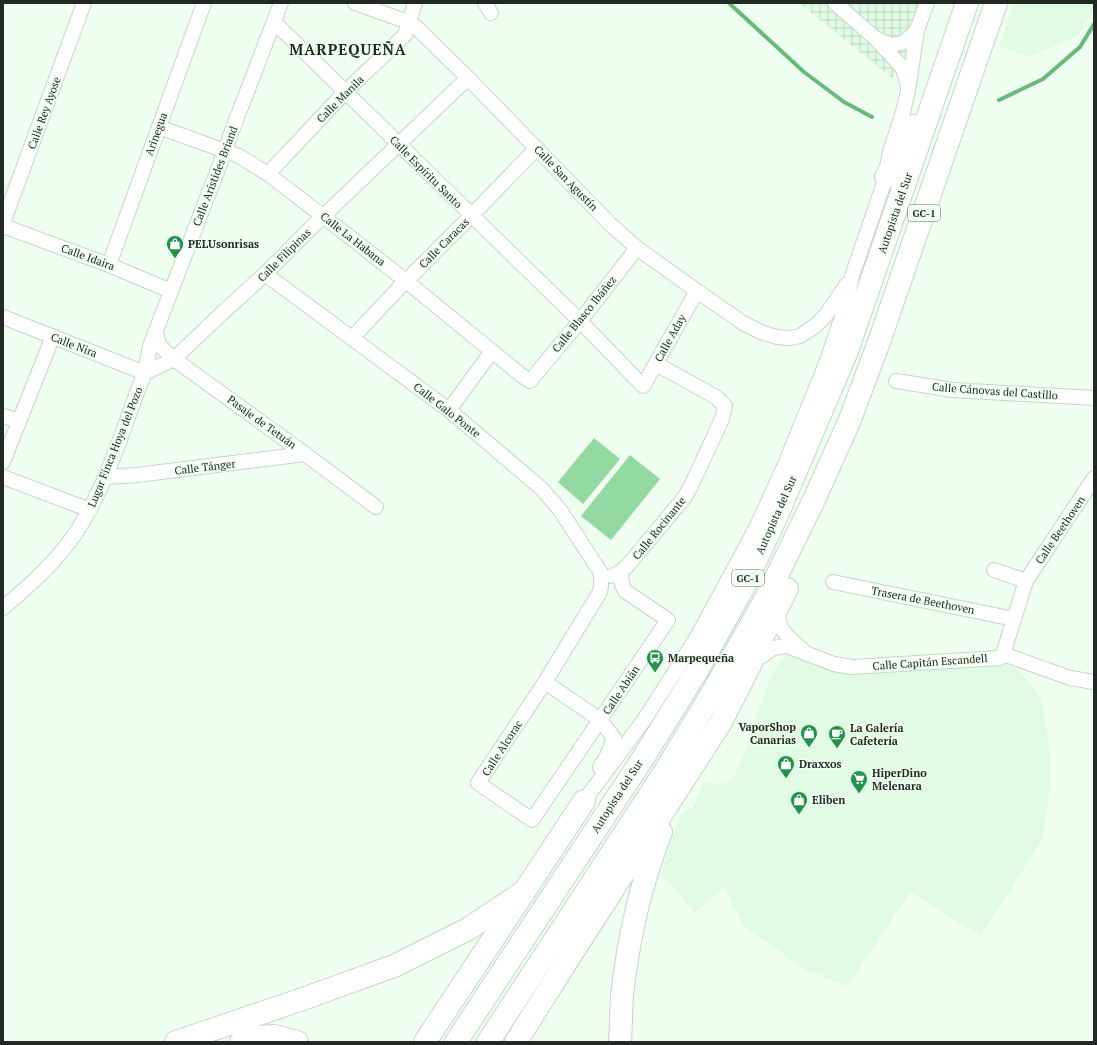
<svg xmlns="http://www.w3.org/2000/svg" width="1097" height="1045" viewBox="0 0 1097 1045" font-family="'PT Serif',serif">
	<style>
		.built { fill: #e0fae5 }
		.industrial { fill: url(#industrial-grid) }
		.pitch { fill: #93d9a1 }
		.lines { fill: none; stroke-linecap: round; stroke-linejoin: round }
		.stream { stroke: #67ba7b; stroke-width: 4 }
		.street-casing { stroke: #c3d6c6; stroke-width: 16 }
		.primary-casing { stroke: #c3d6c6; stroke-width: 24 }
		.highway-casing { stroke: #c3d6c6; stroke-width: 24 }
		.street { stroke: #fff; stroke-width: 14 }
		.primary { stroke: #fff; stroke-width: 22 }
		.highway { stroke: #fff; stroke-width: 22 }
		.labels { text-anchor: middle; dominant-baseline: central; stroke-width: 3; stroke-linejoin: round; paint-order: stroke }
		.shield { fill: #effef1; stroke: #606a62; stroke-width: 1 }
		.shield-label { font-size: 10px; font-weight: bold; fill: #232a25 }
		.street-label { font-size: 11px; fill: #232a25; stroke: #effef1 }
		.poi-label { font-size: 11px; font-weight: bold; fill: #232a25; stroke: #effef1; text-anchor: start }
		.district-label { font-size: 15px; font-weight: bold; letter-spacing: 1px; fill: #232a25; stroke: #effef1 }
	</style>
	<defs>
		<pattern id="industrial-grid" width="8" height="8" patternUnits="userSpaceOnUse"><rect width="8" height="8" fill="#e0fae5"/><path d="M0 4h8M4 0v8" fill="none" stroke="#c0d6c4"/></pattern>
	</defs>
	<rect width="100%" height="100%" fill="#effef1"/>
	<g class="built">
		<path d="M 1014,3 L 1094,3 L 1094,9 L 1079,35 L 1029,57 L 999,46 Z"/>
		<path d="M 786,654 L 812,660 L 919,665 L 1005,664 L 1016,667 L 1042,699 L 1050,753 L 1050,786 L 1043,838 L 981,936 L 910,892 L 847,986 L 806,970 L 745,927 L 731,902 L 724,886 L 695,913 L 661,874 L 680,815 L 693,806 L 705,781 L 717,785 L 726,783 L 735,774 L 740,764 L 770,677 Z"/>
	</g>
	<path class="industrial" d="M 799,3 L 932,3 L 921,34 L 892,78 Z"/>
	<g class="pitch">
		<path d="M 594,438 L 620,459 L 583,504 L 558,482 Z"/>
		<path d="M 630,455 L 660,479 L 611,540 L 581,516 Z"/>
	</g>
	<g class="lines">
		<g class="stream">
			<path d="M 729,3 L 804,72 L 844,102 L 872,117"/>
			<path d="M 999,100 L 1043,79 L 1080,47 L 1094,24"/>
		</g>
		<defs>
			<g id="street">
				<path d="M 355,3 L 408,22 L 415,26 L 468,78 L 610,224 L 637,248 L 697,291 L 743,323 L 763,333 L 777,337 L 789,338 L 800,336 L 815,326 L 826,315 L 847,284"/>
				<path d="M 485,3 L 491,13"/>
				<path d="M 835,3 L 875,38 L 902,67 L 906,78 L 907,84"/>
				<path d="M 274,22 L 580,321 L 643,386 L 697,291"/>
				<path d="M 877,39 L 891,45 L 905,42 L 917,30 L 927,3"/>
				<path d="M 159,127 L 239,156 L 268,174 L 319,213 L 406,281 L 521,375 L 530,381 L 580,321 L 637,248"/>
				<path d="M 268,174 L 345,92 L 405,35 L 415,3"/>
				<path d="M 3,223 L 84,3"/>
				<path d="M 3,226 L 109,265 L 171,291"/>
				<path d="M 109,265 L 204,3"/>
				<path d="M 265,274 L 449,410 L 542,489 L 560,510 L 601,573 L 601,586 L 600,592 L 545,682 L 478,783 L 532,820 L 668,620 L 625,591 L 622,584 L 621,572"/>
				<path d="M 3,317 L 145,373"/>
				<path d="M 156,332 L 159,345 L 174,359 L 305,454 L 376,507"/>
				<path d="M 352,338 L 399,288 L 471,216 L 537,148"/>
				<path d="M 145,373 L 174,359 L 219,316 L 265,274 L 316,223 L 468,78"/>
				<path d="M 896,381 L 953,390 L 1094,398"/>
				<path d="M 449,410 L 492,351"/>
				<path d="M 3,416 L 19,421"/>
				<path d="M 3,462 L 53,336"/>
				<path d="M 3,477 L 90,510"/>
				<path d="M 105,477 L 137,475 L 305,454"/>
				<path d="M 994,570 L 1026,581"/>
				<path d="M 612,576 L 621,572 L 629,564 L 684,498 L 691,486 L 722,419 L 725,406 L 716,397 L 656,364"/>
				<path d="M 833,582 L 1014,619"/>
				<path d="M 3,608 C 29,586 55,563 75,534 C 104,491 121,436 139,387 L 145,373 L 150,346 L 225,151 L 230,136 L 281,3"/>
				<path d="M 777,609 C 778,613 778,618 779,622 C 782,633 793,642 802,649"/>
				<path d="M 1003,654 L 1026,581 L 1094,478"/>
				<path d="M 1003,654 L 1070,678 L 1094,682"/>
				<path d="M 752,663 L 773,648 L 787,646 L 834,664 L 852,667 L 1000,658 L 1003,654"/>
				<path d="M 545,682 L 593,715 L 600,720 L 614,738 L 607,756 L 600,767"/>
				<path d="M 584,801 L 644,720 L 697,637 L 756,528 L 783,469 L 825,366 L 845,308 L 852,276 L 886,177 L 889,155 L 903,112 L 908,91 L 917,30"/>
			</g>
			<g id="primary">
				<path d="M 176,1042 L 297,1001 L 394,966 L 468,929 L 525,891"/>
				<path d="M 241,1042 L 255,1037 L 274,1036 L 297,1042"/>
				<path d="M 425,1042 L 584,801"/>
				<path d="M 516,1042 L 565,964 L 721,722 L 750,665"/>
				<path d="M 620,1042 C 621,1027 621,1011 622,996 C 628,941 641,883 661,832"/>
			</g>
			<g id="highway">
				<path d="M 886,177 L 913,126"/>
				<path d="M 750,665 L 759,643 L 787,589"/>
				<path d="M 456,1042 L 645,755 L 698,669 L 743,588 L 778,513 L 847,351 L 967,3"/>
				<path d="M 488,1042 L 664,773 L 714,690 L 765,600 L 812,504 L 849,422 L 879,342 L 996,3"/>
			</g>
		</defs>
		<use href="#street" class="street-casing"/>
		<use href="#primary" class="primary-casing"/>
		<use href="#highway" class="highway-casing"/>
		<use href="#street" class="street"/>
		<use href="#primary" class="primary"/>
		<use href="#highway" class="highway"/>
	</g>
	<defs>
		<symbol id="shop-pin" viewBox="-11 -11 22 30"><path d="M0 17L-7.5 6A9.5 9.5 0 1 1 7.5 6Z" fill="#25924b" stroke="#effef1"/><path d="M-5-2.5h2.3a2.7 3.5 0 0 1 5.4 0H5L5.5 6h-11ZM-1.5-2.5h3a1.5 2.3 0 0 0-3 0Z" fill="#fff"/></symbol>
		<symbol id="bus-pin" viewBox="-11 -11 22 30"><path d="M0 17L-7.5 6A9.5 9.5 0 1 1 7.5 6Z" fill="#25924b" stroke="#effef1"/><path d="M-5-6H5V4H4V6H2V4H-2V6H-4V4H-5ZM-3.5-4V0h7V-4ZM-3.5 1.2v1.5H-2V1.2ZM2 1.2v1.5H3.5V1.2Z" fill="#fff"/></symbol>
		<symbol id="cafe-pin" viewBox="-11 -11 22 30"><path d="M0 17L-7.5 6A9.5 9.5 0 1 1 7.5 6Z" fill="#25924b" stroke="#effef1"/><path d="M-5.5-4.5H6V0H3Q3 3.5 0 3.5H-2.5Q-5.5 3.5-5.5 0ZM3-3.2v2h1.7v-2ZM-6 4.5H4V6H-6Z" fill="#fff"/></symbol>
		<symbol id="supermarket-pin" viewBox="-11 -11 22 30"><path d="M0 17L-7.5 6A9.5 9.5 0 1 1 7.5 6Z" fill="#25924b" stroke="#effef1"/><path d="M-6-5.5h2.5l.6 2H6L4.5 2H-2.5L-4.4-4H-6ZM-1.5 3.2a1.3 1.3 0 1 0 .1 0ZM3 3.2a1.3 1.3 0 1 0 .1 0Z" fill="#fff"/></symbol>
	</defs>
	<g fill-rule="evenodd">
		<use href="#shop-pin" x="165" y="234" width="20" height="27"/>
		<use href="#bus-pin" x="645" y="648" width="20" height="27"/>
		<use href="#shop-pin" x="799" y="723" width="20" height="27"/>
		<use href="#cafe-pin" x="827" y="724" width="20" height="27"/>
		<use href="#shop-pin" x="776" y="754" width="20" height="27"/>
		<use href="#supermarket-pin" x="849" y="769" width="20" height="27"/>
		<use href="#shop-pin" x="789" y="790" width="20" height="27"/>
	</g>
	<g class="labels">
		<g class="shield">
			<rect x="908" y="205" width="32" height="16" rx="3"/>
			<rect x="732" y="570" width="32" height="16" rx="3"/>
		</g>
		<g class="shield-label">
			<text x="924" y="213">GC-1</text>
			<text x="748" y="578">GC-1</text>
		</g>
		<g class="street-label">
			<text transform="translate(340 99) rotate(-45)">Calle Manila</text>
			<text transform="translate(44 113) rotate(-70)">Calle Rey Ayose</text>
			<text transform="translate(156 134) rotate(-70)">Arinegua</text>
			<text transform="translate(426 172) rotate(45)">Calle Espíritu Santo</text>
			<text transform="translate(215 176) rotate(-69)">Calle Arístides Briand</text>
			<text transform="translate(566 178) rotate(46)">Calle San Agustín</text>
			<text transform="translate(895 213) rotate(-71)">Autopista del Sur</text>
			<text transform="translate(353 239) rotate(38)">Calle La Habana</text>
			<text transform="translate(444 243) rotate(-45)">Calle Caracas</text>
			<text transform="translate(284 255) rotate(-45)">Calle Filipinas</text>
			<text transform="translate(88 257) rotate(20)">Calle Idaira</text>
			<text transform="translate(584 314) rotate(-51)">Calle Blasco Ibáñez</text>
			<text transform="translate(670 338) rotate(-61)">Calle Aday</text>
			<text transform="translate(74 345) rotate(21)">Calle Nira</text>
			<text transform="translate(995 391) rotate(4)">Calle Cánovas del Castillo</text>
			<text transform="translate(447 410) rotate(38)">Calle Galo Ponte</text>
			<text transform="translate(262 422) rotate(36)">Pasaje de Tetuán</text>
			<text transform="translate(115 447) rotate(-68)">Lugar Finca Hoya del Pozo</text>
			<text transform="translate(205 467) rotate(-7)">Calle Tánger</text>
			<text transform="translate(776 515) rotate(-66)">Autopista del Sur</text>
			<text transform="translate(659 528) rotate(-51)">Calle Rocinante</text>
			<text transform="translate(1060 530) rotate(-56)">Calle Beethoven</text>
			<text transform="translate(923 600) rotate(11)">Trasera de Beethoven</text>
			<text transform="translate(930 662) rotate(-4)">Calle Capitán Escandell</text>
			<text transform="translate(621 690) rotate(-56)">Calle Abián</text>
			<text transform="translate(502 748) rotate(-57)">Calle Alcorac</text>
			<text transform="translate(617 796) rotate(-57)">Autopista del Sur</text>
		</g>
		<g class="poi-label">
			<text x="188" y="244">PELUsonrisas</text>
			<text x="668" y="658">Marpequeña</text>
			<text x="796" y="727" text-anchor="end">VaporShop<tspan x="796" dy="13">Canarias</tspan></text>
			<text x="850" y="728">La Galería<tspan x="850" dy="13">Cafetería</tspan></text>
			<text x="799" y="764">Draxxos</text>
			<text x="872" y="773">HiperDino<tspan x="872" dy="13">Melenara</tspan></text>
			<text x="812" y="800">Eliben</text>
		</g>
		<g class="district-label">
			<text x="348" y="49">MARPEQUEÑA</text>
		</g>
	</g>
	<rect width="1097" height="1045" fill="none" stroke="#232a25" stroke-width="8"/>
</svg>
